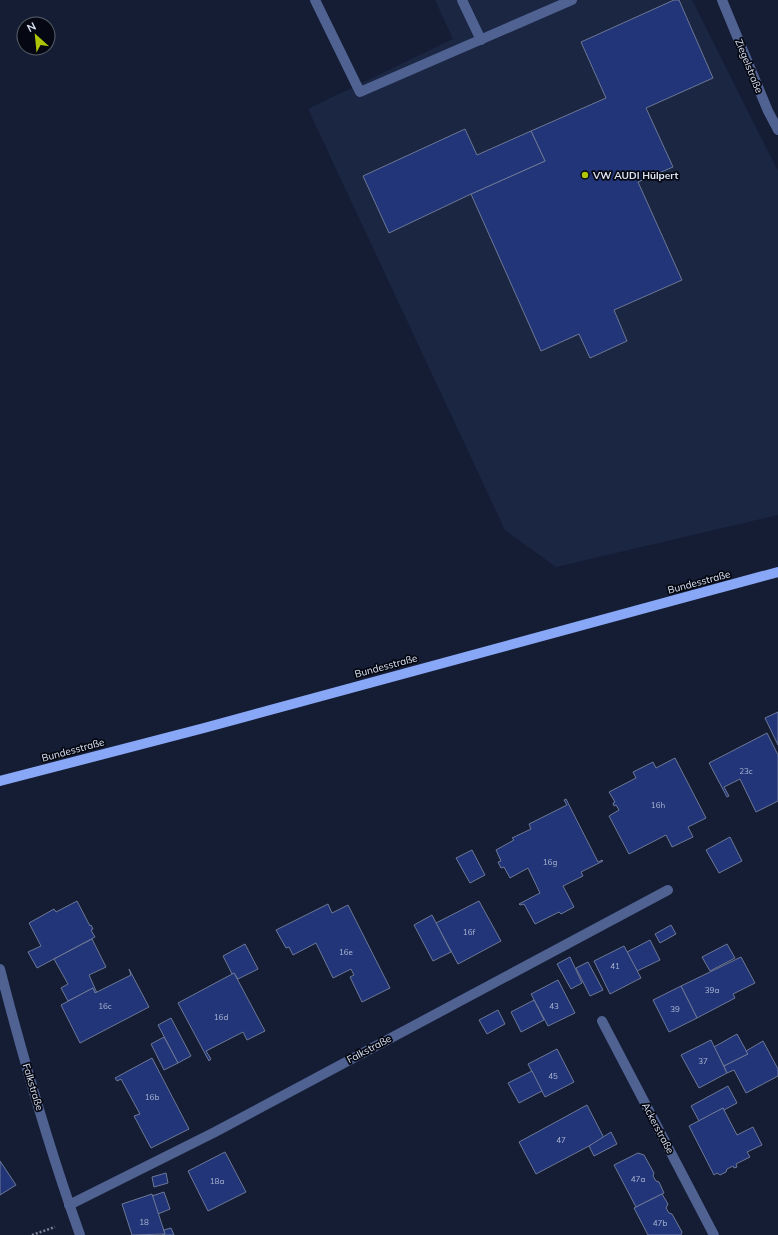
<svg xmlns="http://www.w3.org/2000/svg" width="778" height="1235" viewBox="0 0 778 1235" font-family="Mulish,sans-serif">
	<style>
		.built { fill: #1b2643 }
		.building { fill: #213578; stroke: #6d7896 }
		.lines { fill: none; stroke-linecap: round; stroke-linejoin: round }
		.path { stroke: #7b8296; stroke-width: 2.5; stroke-dasharray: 2 2; stroke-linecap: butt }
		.service { stroke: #506292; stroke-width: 10 }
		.minor { stroke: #506292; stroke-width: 10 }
		.primary { stroke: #89a7f7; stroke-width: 10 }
		.poi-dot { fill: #afc506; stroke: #050812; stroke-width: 1.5 }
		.labels { text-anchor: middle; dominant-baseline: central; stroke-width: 3.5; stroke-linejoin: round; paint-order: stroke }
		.number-label { font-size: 8px; fill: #acb6d3 }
		.street-label { font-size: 10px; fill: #dae1f1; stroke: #050812 }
		.poi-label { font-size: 10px; font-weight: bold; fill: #dae1f1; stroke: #050812; text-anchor: start }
	</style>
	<rect width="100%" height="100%" fill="#151d35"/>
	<path class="built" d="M 435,0 L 692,0 L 778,171 L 778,515 L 556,567 L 505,530 L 308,109 L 453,39 Z"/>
	<g class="building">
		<path d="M 674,0 L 679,0 L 713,78 L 646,108 L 673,167 L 638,182 L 682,280 L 614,310 L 627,341 L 590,358 L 579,334 L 541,351 L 471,194 L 545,161 L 531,131 L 606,98 L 581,42 Z"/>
		<path d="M 465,129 L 477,155 L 531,131 L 545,161 L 471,194 L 389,233 L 363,176 Z"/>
		<path d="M 778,712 L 778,745 L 765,718 Z"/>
		<path d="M 767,733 L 778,755 L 778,801 L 756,812 L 740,779 L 724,787 L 729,796 L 727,797 L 709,763 Z"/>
		<path d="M 675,758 L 706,818 L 688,827 L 693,837 L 672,847 L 666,835 L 629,854 L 609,816 L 619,810 L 616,805 L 614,806 L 613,803 L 615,802 L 609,792 L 636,778 L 633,772 L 653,762 L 656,768 Z"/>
		<path d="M 566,799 L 598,862 L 602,860 L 603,861 L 581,872 L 583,876 L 563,886 L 574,907 L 561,914 L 559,912 L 535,924 L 524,904 L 520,905 L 519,904 L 540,893 L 528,868 L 510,878 L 504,867 L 501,868 L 498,862 L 501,861 L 496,850 L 514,840 L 512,838 L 531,829 L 529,824 L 567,805 L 564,800 Z"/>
		<path d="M 730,837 L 742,861 L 719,873 L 706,850 Z"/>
		<path d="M 472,850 L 485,875 L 470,883 L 456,858 Z"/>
		<path d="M 77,901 L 90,926 L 91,925 L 93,929 L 91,930 L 95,937 L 37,968 L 28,952 L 41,946 L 29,923 L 54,909 L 56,912 Z"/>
		<path d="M 479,901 L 501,941 L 458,964 L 436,923 Z"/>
		<path d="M 328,904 L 332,913 L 348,905 L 390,988 L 362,1002 L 350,977 L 354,975 L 351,969 L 333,978 L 316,943 L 293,955 L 289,947 L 286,948 L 276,930 Z"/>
		<path d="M 432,915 L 451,952 L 433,961 L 414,925 Z"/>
		<path d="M 671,925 L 676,934 L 660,943 L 655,934 Z"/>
		<path d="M 92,939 L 106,967 L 89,975 L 97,993 L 95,993 L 93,988 L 68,1001 L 61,988 L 68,984 L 54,959 Z"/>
		<path d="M 650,940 L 660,960 L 637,971 L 627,952 Z"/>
		<path d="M 245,944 L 258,969 L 238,979 L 234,973 L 232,974 L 223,956 Z"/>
		<path d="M 727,944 L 735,958 L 710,971 L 702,957 Z"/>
		<path d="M 624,946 L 641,978 L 610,994 L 594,961 Z"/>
		<path d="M 570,957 L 582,983 L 571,989 L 557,964 Z"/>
		<path d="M 741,957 L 755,983 L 733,994 L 735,998 L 697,1018 L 681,986 Z"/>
		<path d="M 588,962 L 603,990 L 590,996 L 576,968 Z"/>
		<path d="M 129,969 L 149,1007 L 80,1043 L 61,1005 L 93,988 L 95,993 L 131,975 Z"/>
		<path d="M 234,973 L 265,1031 L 247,1040 L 243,1032 L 206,1051 L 211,1059 L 209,1061 L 178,1003 Z"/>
		<path d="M 558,980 L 575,1013 L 548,1026 L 531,994 Z"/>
		<path d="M 681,986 L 697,1018 L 669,1032 L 653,1000 Z"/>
		<path d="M 534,1000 L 544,1020 L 521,1032 L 511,1012 Z"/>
		<path d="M 498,1010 L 505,1024 L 487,1034 L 479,1020 Z"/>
		<path d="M 171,1018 L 191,1056 L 178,1063 L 158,1025 Z"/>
		<path d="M 737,1034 L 748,1054 L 724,1066 L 714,1047 Z"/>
		<path d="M 164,1037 L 178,1063 L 164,1070 L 151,1044 Z"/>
		<path d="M 711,1040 L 727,1073 L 699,1088 L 681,1055 Z"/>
		<path d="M 763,1041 L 778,1069 L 778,1076 L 746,1093 L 734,1070 L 727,1073 L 724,1066 L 748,1054 L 746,1051 Z"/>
		<path d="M 557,1049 L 574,1082 L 545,1097 L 528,1064 Z"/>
		<path d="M 152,1058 L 189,1129 L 151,1148 L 134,1116 L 140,1114 L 121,1079 L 117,1081 L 115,1078 Z"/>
		<path d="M 532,1071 L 542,1091 L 519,1103 L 508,1083 Z"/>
		<path d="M 728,1086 L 737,1103 L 724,1110 L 723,1108 L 699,1121 L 691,1106 Z"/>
		<path d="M 587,1105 L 604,1138 L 536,1174 L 519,1142 Z"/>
		<path d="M 723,1108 L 737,1135 L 753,1127 L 762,1145 L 747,1152 L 750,1157 L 736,1164 L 737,1167 L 734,1168 L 733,1166 L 727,1169 L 726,1172 L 720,1175 L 717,1173 L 714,1175 L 689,1126 Z"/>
		<path d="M 611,1132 L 617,1144 L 594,1156 L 589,1146 Z"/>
		<path d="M 225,1152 L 246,1192 L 208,1211 L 188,1171 Z"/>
		<path d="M 638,1153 L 644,1155 L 654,1173 L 653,1176 L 656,1181 L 659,1182 L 664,1193 L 636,1207 L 614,1165 Z"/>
		<path d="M 0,1161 L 16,1185 L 0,1195 Z"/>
		<path d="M 166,1173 L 168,1183 L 154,1187 L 152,1177 Z"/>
		<path d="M 164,1192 L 170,1209 L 158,1214 L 152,1196 Z"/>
		<path d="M 152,1194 L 165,1234 L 132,1235 L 122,1204 Z"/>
		<path d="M 662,1194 L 668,1204 L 666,1208 L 669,1213 L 672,1214 L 682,1232 L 681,1235 L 648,1235 L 634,1208 Z"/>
		<path d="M 171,1228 L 174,1235 L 162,1235 L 165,1234 L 164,1230 Z"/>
	</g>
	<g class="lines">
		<path class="path" d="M 32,1235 L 55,1227"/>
		<g class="service">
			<path d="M 315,0 L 360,92 L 572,0"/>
			<path d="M 462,0 L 481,40"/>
			<path d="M 69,1205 L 215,1132 L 668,890"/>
		</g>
		<g class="minor">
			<path d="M 722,0 L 768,111 L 778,130"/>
			<path d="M 0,969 C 23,1058 49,1148 80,1235"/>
			<path d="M 602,1021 L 714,1235"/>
		</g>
		<path class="primary" d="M 0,781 L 204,728 L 778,572"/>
	</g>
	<circle class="poi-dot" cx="585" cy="175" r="4"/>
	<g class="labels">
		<g class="number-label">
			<text x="746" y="771">23c</text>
			<text x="658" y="805">16h</text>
			<text x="550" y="862">16g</text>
			<text x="469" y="932">16f</text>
			<text x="346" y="952">16e</text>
			<text x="615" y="966">41</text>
			<text x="712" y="990">39a</text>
			<text x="105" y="1006">16c</text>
			<text x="554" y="1006">43</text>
			<text x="675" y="1009">39</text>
			<text x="221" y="1017">16d</text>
			<text x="703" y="1061">37</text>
			<text x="553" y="1076">45</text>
			<text x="152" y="1097">16b</text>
			<text x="561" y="1140">47</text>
			<text x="638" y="1179">47a</text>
			<text x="217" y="1181">18a</text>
			<text x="144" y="1222">18</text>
			<text x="660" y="1223">47b</text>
		</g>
		<g class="street-label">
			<text transform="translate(749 66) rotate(68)">Ziegelstraße</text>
			<text transform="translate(699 582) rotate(-15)">Bundesstraße</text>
			<text transform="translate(386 666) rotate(-15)">Bundesstraße</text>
			<text transform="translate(73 750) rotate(-15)">Bundesstraße</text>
			<text transform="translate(369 1049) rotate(-28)">Falkstraße</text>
			<text transform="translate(33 1087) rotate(73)">Falkstraße</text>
			<text transform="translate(658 1128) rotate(62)">Ackerstraße</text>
		</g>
		<g class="poi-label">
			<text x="593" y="175">VW AUDI Hülpert</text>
		</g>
	</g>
	<g transform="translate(36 36) rotate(333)"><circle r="19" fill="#050812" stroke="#5a5f6b"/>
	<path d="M0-3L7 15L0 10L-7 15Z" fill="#afc506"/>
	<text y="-6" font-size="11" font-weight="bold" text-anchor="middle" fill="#dae1f1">N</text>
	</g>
</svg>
